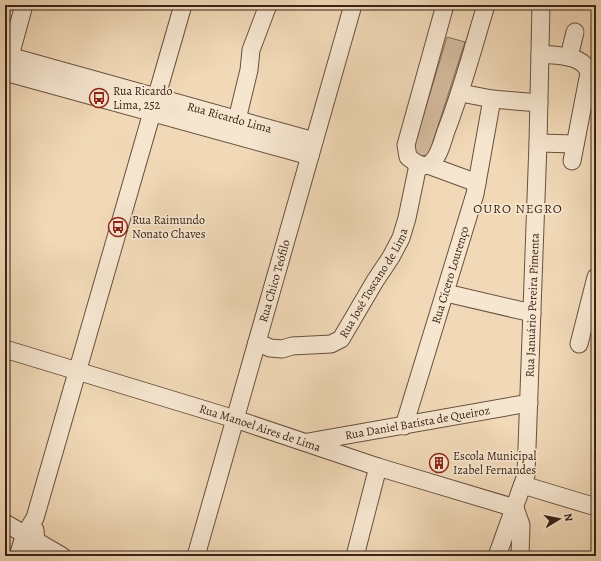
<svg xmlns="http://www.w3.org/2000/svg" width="601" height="561" viewBox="0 0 601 561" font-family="Alegreya,serif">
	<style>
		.green { fill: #d2ba9c; stroke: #866e5a }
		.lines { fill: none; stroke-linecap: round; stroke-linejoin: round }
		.minor-casing { stroke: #68503f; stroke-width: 19 }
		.minor { stroke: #f6e6d0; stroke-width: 17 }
		.labels { text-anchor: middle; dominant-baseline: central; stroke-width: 3.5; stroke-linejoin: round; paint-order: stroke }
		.poi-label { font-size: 12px; fill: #3b2317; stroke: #f6e6d0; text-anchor: start }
		.street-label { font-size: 12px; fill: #3b2317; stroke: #f6e6d0 }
		.neighbourhood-label { font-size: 13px; letter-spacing: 1px; fill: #3b2317; stroke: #f6e6d0 }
	</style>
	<rect width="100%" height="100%" fill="#f1d9b7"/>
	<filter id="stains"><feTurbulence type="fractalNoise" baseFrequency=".005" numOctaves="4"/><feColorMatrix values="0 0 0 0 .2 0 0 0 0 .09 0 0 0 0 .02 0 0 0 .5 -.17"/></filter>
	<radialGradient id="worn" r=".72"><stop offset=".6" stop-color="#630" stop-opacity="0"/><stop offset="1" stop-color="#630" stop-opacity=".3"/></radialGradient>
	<path class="green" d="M 447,37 L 465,42 L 429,154 C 421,158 419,155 413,150 Z"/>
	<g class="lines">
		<defs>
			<g id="minor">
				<path d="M 445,5 L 406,145 L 408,157 C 414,162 425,170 432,162 C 439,156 443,140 446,131 C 462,90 473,48 486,5"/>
				<path d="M 540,54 C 556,56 584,54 589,73 L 572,161"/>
				<path id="s1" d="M 5,55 L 314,141"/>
				<path d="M 569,57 L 575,32"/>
				<path d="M 7,67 L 24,5"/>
				<path d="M 5,72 L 310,156"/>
				<path d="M 461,93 L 492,99 L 539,103"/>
				<path d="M 234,132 L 249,70 L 251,50 L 268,5"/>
				<path d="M 538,143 L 575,144"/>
				<path d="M 428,165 L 477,183"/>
				<path d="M 446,293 L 532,313"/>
				<path id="s2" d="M 257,342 L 270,348 L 282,349 L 292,346 L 331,344 L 341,339 L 375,281 L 391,257 L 401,238 L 407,218 L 418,165"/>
				<path d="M 579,344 L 596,277"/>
				<path id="s3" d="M 5,349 L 235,419 L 378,467 L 515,508"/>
				<path id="s4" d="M 404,426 L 475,194 L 492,99"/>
				<path id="s5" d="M 308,442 L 529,403"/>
				<path d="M 523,485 L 596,507"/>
				<path d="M 515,508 L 521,525 L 520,556"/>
				<path d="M 5,523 L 62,556"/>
				<path d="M 18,556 L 25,534 L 35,518 L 183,5"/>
				<path d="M 32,556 L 36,541 L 35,530"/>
				<path id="s6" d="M 196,556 L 353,5"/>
				<path d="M 355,556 L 378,467"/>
				<path id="s7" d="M 497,556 L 526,475 L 538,143 L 541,5"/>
			</g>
		</defs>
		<use href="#minor" class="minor-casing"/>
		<use href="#minor" class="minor"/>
	</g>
	<defs>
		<symbol id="bus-ring" viewBox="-11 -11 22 22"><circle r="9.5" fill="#f6e6d0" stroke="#8f2418" stroke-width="1.5"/><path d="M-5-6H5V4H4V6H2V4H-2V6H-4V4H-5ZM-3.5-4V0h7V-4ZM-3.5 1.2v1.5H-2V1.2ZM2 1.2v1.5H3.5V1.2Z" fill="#8f2418"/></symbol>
		<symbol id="building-ring" viewBox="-11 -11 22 22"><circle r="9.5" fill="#f6e6d0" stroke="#8f2418" stroke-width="1.5"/><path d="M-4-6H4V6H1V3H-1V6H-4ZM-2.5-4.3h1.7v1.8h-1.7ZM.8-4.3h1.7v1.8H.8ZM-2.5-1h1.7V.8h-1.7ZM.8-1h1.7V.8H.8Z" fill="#8f2418"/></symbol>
	</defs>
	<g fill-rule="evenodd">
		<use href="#bus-ring" x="88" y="87" width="22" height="22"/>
		<use href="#bus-ring" x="107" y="216" width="22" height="22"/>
		<use href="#building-ring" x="428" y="452" width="22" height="22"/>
	</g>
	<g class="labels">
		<g class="poi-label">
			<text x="113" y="91">Rua Ricardo<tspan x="113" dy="14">Lima, 252</tspan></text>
			<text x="132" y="220">Rua Raimundo<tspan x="132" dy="14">Nonato Chaves</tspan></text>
			<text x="453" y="456">Escola Municipal<tspan x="453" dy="14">Izabel Fernandes</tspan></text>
		</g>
		<g class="street-label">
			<text stroke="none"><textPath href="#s1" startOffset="233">Rua Ricardo Lima</textPath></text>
			<text stroke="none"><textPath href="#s4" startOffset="158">Rua Cícero Lourenço</textPath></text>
			<text stroke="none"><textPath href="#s6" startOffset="286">Rua Chico Teófilo</textPath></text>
			<text stroke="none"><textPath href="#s2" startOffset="152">Rua José Toscano de Lima</textPath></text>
			<text stroke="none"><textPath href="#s7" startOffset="256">Rua Januário Pereira Pimenta</textPath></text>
			<text stroke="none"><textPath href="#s5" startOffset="111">Rua Daniel Batista de Queiroz</textPath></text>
			<text stroke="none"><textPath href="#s3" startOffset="267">Rua Manoel Aires de Lima</textPath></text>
		</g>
		<g class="neighbourhood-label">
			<text x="518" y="208">OURO NEGRO</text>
		</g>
	</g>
	<rect width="601" height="561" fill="none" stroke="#f1d9b7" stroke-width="20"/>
	<rect x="6" y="6" width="589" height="549" fill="none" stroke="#3b2317" stroke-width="2"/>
	<rect x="10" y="10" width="581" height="541" fill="none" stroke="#3b2317"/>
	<g transform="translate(559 519) rotate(80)" stroke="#f6e6d0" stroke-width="3" paint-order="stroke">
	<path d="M0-3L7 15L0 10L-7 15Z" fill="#3b2317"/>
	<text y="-6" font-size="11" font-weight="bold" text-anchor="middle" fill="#3b2317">N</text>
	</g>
	<rect width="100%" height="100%" filter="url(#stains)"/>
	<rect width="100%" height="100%" fill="url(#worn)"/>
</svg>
